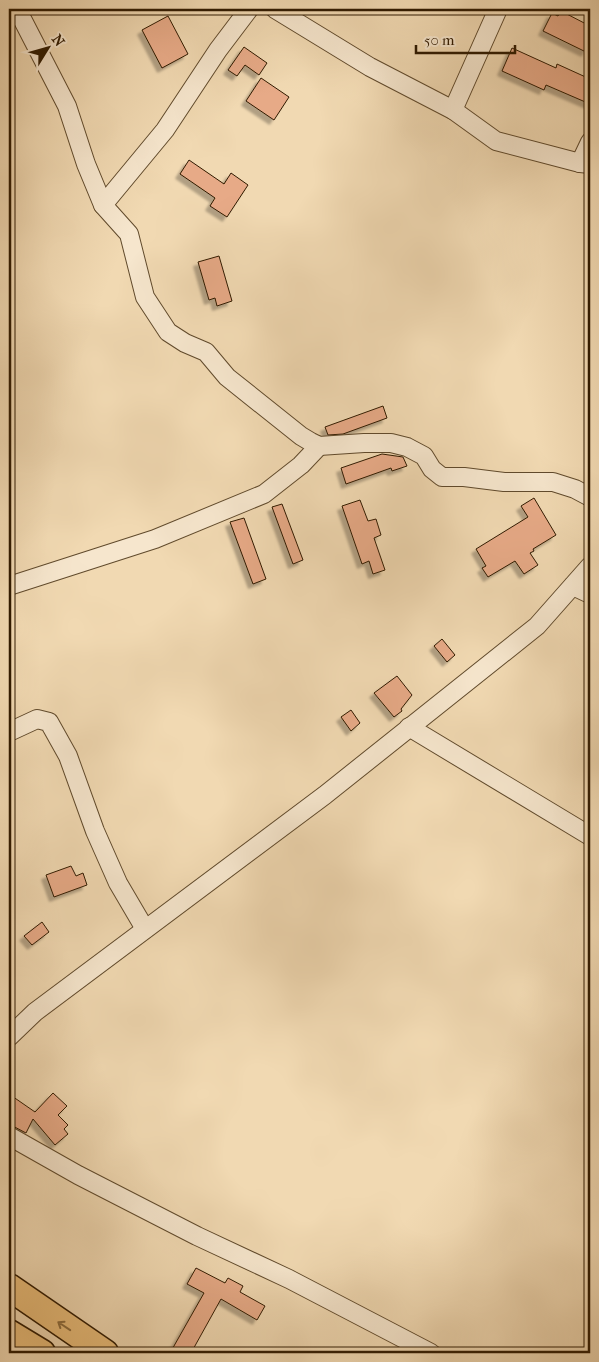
<svg xmlns="http://www.w3.org/2000/svg" width="599" height="1362" viewBox="0 0 599 1362" font-family="'IM FELL French Canon',serif">
	<style>
		.building { fill: #e7aa87; stroke: #301a00; filter: url(#shadow) }
		.lines { fill: none; stroke-linecap: round; stroke-linejoin: round }
		.minor-casing { stroke: #604a2c; stroke-width: 20 }
		.highway-casing { stroke: #301a00; stroke-width: 29 }
		.minor { stroke: #f6e6cd; stroke-width: 18 }
		.highway { stroke: #e8bc79; stroke-width: 26 }
		.oneway { stroke: #8c6b3c }
	</style>
	<defs>
		<filter id="shadow"><feDropShadow dx="-4.5" dy="4.5" stdDeviation="1" flood-color="#0004"/></filter>
	</defs>
	<rect width="100%" height="100%" fill="#f1d9b2"/>
	<filter id="stains"><feTurbulence type="fractalNoise" baseFrequency=".004" numOctaves="4"/><feColorMatrix values="0 0 0 0 .2 0 0 0 0 .09 0 0 0 0 .02 0 0 0 .5 -.17"/></filter>
	<radialGradient id="worn" r=".72"><stop offset=".6" stop-color="#630" stop-opacity="0"/><stop offset="1" stop-color="#630" stop-opacity=".3"/></radialGradient>
	<g class="building">
		<path d="M 561,11 L 590,26 L 590,44 L 586,52 L 543,31 L 552,13 L 558,16 Z"/>
		<path d="M 168,16 L 188,54 L 162,68 L 142,30 Z"/>
		<path d="M 244,47 L 267,63 L 259,75 L 245,65 L 237,76 L 228,70 Z"/>
		<path d="M 512,48 L 556,68 L 557,64 L 590,79 L 590,104 L 546,85 L 544,90 L 502,71 Z"/>
		<path d="M 261,78 L 289,97 L 274,120 L 246,101 Z"/>
		<path d="M 189,160 L 224,184 L 231,173 L 248,185 L 227,217 L 210,206 L 215,198 L 180,174 Z"/>
		<path d="M 219,256 L 232,301 L 217,306 L 215,298 L 209,300 L 198,262 Z"/>
		<path d="M 383,406 L 387,418 L 343,434 L 328,435 L 325,427 Z"/>
		<path d="M 382,454 L 403,457 L 407,466 L 392,471 L 391,468 L 346,484 L 341,468 Z"/>
		<path d="M 534,498 L 556,535 L 533,549 L 534,551 L 530,553 L 538,565 L 524,574 L 515,561 L 488,577 L 482,568 L 486,566 L 476,549 L 528,517 L 521,506 Z"/>
		<path d="M 360,500 L 368,521 L 376,519 L 381,535 L 374,538 L 385,570 L 373,574 L 369,561 L 362,564 L 342,506 Z"/>
		<path d="M 282,504 L 303,560 L 293,564 L 272,507 Z"/>
		<path d="M 244,518 L 266,579 L 253,584 L 230,522 Z"/>
		<path d="M 442,639 L 455,655 L 447,662 L 434,646 Z"/>
		<path d="M 397,676 L 412,695 L 401,709 L 402,711 L 394,717 L 374,693 Z"/>
		<path d="M 351,710 L 360,723 L 351,731 L 341,717 Z"/>
		<path d="M 71,866 L 76,876 L 83,873 L 87,885 L 54,897 L 46,875 Z"/>
		<path d="M 42,922 L 49,932 L 32,945 L 24,936 Z"/>
		<path d="M 53,1093 L 67,1106 L 58,1115 L 68,1125 L 64,1129 L 68,1134 L 55,1145 L 33,1119 L 26,1133 L 9,1124 L 9,1094 L 35,1112 Z"/>
		<path d="M 196,1268 L 225,1283 L 228,1278 L 243,1286 L 240,1292 L 265,1306 L 257,1320 L 221,1299 L 191,1353 L 170,1353 L 204,1293 L 187,1284 Z"/>
	</g>
	<g class="lines">
		<defs>
			<g id="minor">
				<path d="M 17,9 L 67,106 L 86,164 L 103,205 L 129,234 L 145,297 L 168,332 L 185,343 L 206,352 L 227,377 L 301,436 L 311,442 L 319,446 L 364,443 L 391,443 L 407,447 L 424,456 L 432,469 L 442,477 L 464,477 L 504,482 L 553,482 L 575,489 L 590,497"/>
				<path d="M 275,9 L 370,67 L 453,110 L 496,141 L 580,163 L 590,164"/>
				<path d="M 453,110 L 498,9"/>
				<path d="M 580,163 L 590,142"/>
				<path d="M 103,205 L 165,130 L 218,50 L 249,9"/>
				<path d="M 9,586 L 155,539 L 264,494 L 301,465 L 319,446"/>
				<path d="M 573,586 L 590,594"/>
				<path d="M 409,727 L 590,836"/>
				<path d="M 9,732 L 37,719 L 49,722 L 68,756 L 95,831 L 118,883 L 145,929"/>
				<path d="M 9,1037 L 35,1012 L 325,795 L 537,626 L 590,566"/>
				<path d="M 9,1136 L 78,1175 L 197,1236 L 289,1279 L 431,1353"/>
			</g>
			<g id="highway">
				<path d="M 9,1287 L 105,1353"/>
				<path d="M 9,1333 L 42,1353"/>
			</g>
		</defs>
		<use href="#minor" class="minor-casing"/>
		<use href="#highway" class="highway-casing"/>
		<use href="#minor" class="minor"/>
		<use href="#highway" class="highway"/>
	</g>
	<defs><path id="oneway-shaft" d="M-6 0H5M1.5-3L5.5 0L1.5 3" fill="none" stroke-width="1.6" stroke-linecap="round" stroke-linejoin="round" transform="scale(1.25)"/></defs>
	<use class="oneway" href="#oneway-shaft" transform="translate(64 1326) rotate(-146)"/>
	<rect width="599" height="1362" fill="none" stroke="#f1d9b2" stroke-width="30"/>
	<rect x="10" y="10" width="579" height="1342" fill="none" stroke="#301a00" stroke-width="2.5"/>
	<rect x="15" y="15" width="569" height="1332" fill="none" stroke="#301a00"/>
	<g transform="translate(48 48) rotate(53)" stroke="#f6e6cd" stroke-width="4" paint-order="stroke">
	<path d="M0-4L9 19L0 12L-9 19Z" fill="#301a00"/>
	<text y="-8" font-size="14" font-weight="bold" text-anchor="middle" fill="#301a00">N</text>
	</g>
	<path d="M416 45v8h99v-8" fill="none" stroke="#301a00" stroke-width="2.5"/>
	<text x="424" y="45" font-size="15" fill="#301a00" stroke="#f6e6cd" stroke-width="4" paint-order="stroke">50 m</text>
	<rect width="100%" height="100%" filter="url(#stains)"/>
	<rect width="100%" height="100%" fill="url(#worn)"/>
</svg>
